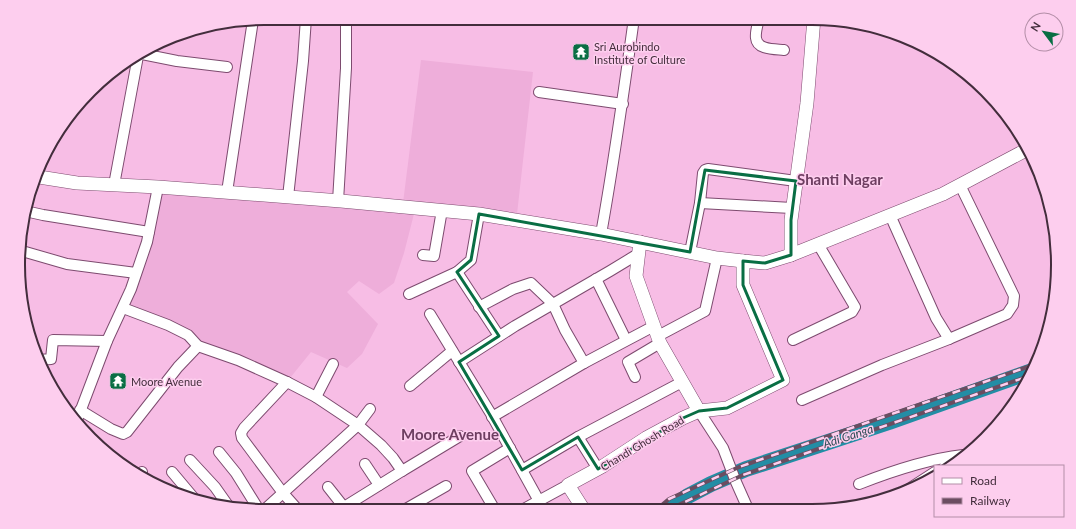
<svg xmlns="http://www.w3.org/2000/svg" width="1076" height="529" viewBox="0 0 1076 529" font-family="Lato,sans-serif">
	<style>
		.built { fill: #eeaeda }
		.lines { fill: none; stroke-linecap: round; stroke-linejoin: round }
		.river { stroke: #238da5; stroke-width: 16 }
		.minor-casing { stroke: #7d4b6f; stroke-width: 12 }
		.tertiary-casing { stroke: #7d4b6f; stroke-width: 14 }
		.minor { stroke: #fff; stroke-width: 10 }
		.tertiary { stroke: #fff; stroke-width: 13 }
		.rail-casing { stroke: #6b4d61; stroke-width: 4 }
		.rail { stroke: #fdceee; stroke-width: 2.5; stroke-dasharray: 8; stroke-linecap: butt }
		.marked { fill: none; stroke: #096e44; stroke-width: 3; stroke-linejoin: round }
		.labels { text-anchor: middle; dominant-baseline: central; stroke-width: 3; stroke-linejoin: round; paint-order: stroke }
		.poi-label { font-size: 11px; fill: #432d3c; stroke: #fdceee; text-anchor: start }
		.street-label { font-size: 11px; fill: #432d3c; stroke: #fdceee }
		.water-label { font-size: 12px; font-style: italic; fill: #2f4d56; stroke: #fdceee }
		.district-label { font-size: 15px; font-weight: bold; fill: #6e3e61; stroke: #fdceee }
		.rim { fill: none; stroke: #432d3c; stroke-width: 2 }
	</style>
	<rect width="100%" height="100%" fill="#f7bde5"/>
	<g class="built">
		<path d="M 421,60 L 533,72 L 517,214 L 403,203 Z"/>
		<path d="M 159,188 L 415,210 L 404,253 L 394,283 L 379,294 L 359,281 L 347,292 L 378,324 L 362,354 L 347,368 L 311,352 L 290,378 L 200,343 L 176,323 L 125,307 Z"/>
	</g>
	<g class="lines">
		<path class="river" d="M 668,510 L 688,496 L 711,484 L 746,469 L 889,422 L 1032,371"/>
		<defs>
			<g id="minor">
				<path d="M 759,18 C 758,24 755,32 756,38 C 757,50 775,49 784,50"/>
				<path d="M 142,54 L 177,61 L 227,67"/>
				<path d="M 539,92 L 623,104"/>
				<path d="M 114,185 L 138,56"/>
				<path d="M 227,192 L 253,20"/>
				<path d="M 288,197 L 303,61 L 306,18"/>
				<path d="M 338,201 L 346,68 L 346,18"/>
				<path d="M 700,203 L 792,208"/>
				<path d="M 25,211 L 43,215 L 149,232"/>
				<path d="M 890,215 L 936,318 L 949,339"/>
				<path d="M 601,234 C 614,163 624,90 634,18"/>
				<path d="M 22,251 L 67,264 L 136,273"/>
				<path d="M 690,252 L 700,203 L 703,173 L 705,170 L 708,169 L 796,181"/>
				<path d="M 423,255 L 434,256 L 442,210"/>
				<path d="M 457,272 L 499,336"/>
				<path d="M 596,279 L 626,340"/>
				<path d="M 409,294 L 457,272 L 471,260 L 479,214"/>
				<path d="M 479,307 L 513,289 L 531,283 L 553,304 L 565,330 L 584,363 L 492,417"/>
				<path d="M 123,308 L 168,325 L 188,335 L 198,346 L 238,360 L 287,382 L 316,397 L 358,425 L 381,445 L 393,458 L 402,471 L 460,436"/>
				<path d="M 430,314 L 491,414 L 539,501"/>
				<path d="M 658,336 L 705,311 L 717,258"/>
				<path d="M 793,340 L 852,312 L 855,307 L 818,244"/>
				<path d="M 39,360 L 51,359 L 53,340 L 107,341"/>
				<path d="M 459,362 L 515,326 L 610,271 L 638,254"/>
				<path d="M 584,363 L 654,326"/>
				<path d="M 635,377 L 628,362 L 660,343"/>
				<path d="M 287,382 L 244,428 L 241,433 L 242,438 L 283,493 L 299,511"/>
				<path d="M 410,386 L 452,351"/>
				<path d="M 316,397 L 333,364"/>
				<path d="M 802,400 L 882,365 L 949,339 L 1007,314 L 1013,305 L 1014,296 L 960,185"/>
				<path d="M 80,410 L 111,429 L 123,434 L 127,432 L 178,367 L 198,346"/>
				<path d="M 699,411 L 723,448 L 736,482 L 748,509"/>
				<path d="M 77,420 L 107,341 L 131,289 L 147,242 L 158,187"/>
				<path d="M 219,452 L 236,473 L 259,510"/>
				<path d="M 190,460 L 215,487 L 227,504"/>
				<path d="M 365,464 L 379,485"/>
				<path d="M 945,466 L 960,457"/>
				<path d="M 598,469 L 578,437 L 682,382"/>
				<path d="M 522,470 L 578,437"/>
				<path d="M 172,472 L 193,497"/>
				<path d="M 141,473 L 142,472"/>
				<path d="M 859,484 C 892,471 927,459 963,455"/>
				<path d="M 328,487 L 347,511"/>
				<path d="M 901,494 L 935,472"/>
				<path d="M 344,507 L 402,471"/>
				<path d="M 404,510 L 446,486"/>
				<path d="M 495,510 L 472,471 L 510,448"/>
				<path d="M 522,510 L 568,485"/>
				<path d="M 263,511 L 358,425 L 370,409"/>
			</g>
			<g id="tertiary">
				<path d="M 39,177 L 77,183 L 158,187 L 341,201 L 479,214 L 601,234 L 717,258 L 743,261 L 765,263 L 791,255 L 943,194 L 1026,150"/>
				<path d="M 640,242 L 636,276 L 660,343 L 699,411"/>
				<path d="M 791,255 L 791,220 L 807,103 L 814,18"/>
				<path d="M 583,510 L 582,507 L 568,485 L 603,466 L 646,438 L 683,418 L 699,411 L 727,408 L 783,380 L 743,285 L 743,261"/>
			</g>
		</defs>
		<use href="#minor" class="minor-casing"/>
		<use href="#tertiary" class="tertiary-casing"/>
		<use href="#minor" class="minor"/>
		<use href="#tertiary" class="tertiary"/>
		<defs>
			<g id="rail">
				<path d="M 671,509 L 674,507 L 743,475 L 1029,376"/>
				<path d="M 656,510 L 669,499 L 739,467 L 1036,364"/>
			</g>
		</defs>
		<use href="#rail" class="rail-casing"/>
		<use href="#rail" class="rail"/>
	</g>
	<path class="marked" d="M 705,170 L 796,181 L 791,220 L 791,255 L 765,263 L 743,261 L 743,285 L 783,380 L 727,408 L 699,411 L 683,418 L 598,469 L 578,437 L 522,470 L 459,362 L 499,336 L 457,272 L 471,260 L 479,214 L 690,252 Z"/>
	<defs>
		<symbol id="temple-square" viewBox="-11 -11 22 22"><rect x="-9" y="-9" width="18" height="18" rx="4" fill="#096e44" stroke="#fdceee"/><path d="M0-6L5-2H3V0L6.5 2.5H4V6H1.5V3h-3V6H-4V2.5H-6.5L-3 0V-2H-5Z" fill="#fff"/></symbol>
	</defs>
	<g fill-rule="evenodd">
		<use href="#temple-square" x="571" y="42" width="20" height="20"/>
		<use href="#temple-square" x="108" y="371" width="20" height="20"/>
	</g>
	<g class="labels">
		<g class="poi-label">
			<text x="594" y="46">Sri Aurobindo<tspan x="594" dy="13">Institute of Culture</tspan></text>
			<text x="131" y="381">Moore Avenue</text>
		</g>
		<g class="street-label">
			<text transform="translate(642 443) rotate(-31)">Chandi Ghosh Road</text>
		</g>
		<g class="water-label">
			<text transform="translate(848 436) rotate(-18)">Adi Ganga</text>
		</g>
		<g class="district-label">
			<text x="840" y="179">Shanti Nagar</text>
			<text x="450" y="434">Moore Avenue</text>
		</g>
	</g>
	<path d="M0 0H1076V529H0ZM264 25H812A239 239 0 0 1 1051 264V265A239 239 0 0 1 812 504H264A239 239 0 0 1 25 265V264A239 239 0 0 1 264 25Z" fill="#fdceee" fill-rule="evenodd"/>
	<path class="rim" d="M264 25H812A239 239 0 0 1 1051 264V265A239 239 0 0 1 812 504H264A239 239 0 0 1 25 265V264A239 239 0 0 1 264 25Z"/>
	<rect x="934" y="465" width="130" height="52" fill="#fdceee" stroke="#b38ea7"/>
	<rect x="942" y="478" width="20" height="6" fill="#ffffff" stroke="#b38ea7"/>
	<text x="970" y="485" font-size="12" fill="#432d3c">Road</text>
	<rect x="942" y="498" width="20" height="6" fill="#6b4d61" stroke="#b38ea7"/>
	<text x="970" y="505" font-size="12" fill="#432d3c">Railway</text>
	<g transform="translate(1044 32) rotate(302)"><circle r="19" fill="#fdceee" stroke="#b38ea7"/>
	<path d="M0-3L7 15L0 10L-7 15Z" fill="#096e44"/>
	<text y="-6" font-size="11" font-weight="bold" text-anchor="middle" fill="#432d3c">N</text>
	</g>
</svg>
